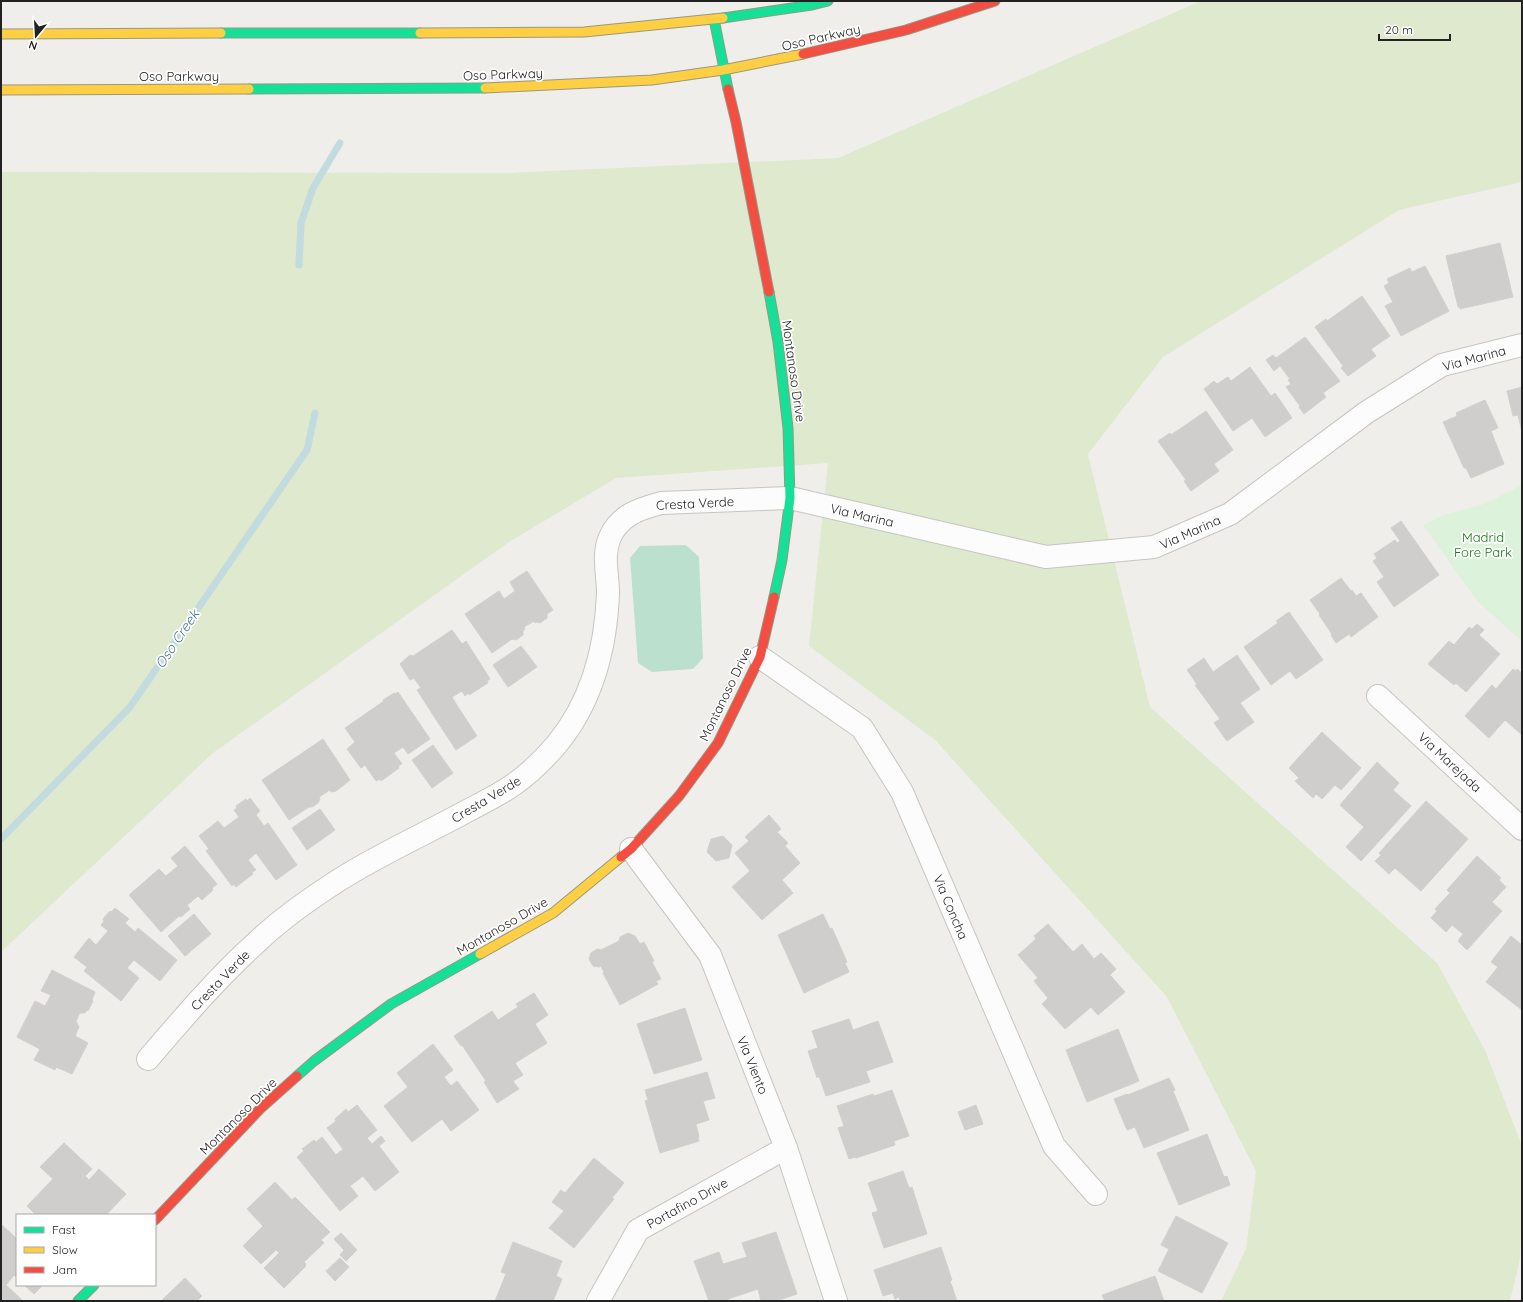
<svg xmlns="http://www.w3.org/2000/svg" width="1523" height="1302" viewBox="0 0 1523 1302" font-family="Quicksand,sans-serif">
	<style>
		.grass { fill: #dee9ce }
		.park { fill: #ddf2da }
		.pitch { fill: #bbe1ce }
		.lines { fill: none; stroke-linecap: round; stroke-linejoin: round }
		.stream { stroke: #c2dbde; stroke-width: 7 }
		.building { fill: #d0cecc; stroke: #d2cfcd }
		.street-casing { stroke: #c6c5c3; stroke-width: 24 }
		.fast-casing { stroke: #989884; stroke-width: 11 }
		.slow-casing { stroke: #989884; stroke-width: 11 }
		.jam-casing { stroke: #989884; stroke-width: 11 }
		.street { stroke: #fdfcfc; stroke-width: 22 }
		.fast { stroke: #16e098; stroke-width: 9 }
		.slow { stroke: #ffcf43; stroke-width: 9 }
		.jam { stroke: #f24e42; stroke-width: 9 }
		.labels { text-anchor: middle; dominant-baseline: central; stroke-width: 3.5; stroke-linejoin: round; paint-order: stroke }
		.street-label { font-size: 13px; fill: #222; stroke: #fff }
		.park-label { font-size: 13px; fill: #18771a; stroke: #fff }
		.water-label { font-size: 14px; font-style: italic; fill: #507999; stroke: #fff }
	</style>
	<rect width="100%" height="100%" fill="#f0eeeb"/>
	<path class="grass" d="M 1201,1 L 1522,1 L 1522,182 L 1399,210 L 1163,357 L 1088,454 L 1150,707 L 1437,963 L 1485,1050 L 1522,1146 L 1522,1209 L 1520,1259 L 1510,1301 L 1221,1301 L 1246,1249 L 1256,1171 L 1167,997 L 935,740 L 809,646 L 828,463 L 616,478 L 509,542 L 213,753 L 1,952 L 1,172 L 508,173 L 838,158 Z"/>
	<path class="park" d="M 1522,485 L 1522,641 L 1477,601 L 1423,525 L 1444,515 L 1484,504 Z"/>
	<path class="pitch" d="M 686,545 L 699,557 L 703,658 L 693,669 L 652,672 L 638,663 L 630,558 L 640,546 Z"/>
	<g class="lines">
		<g class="stream">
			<path d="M 299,265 L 301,223 L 313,188 L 340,143"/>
			<path d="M 1,839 L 130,707 L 307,450 L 315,413"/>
		</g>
	</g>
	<g class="building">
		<path d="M 1500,243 L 1513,297 L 1460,309 L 1460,307 L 1458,307 L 1446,256 Z"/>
		<path d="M 1425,266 L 1449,311 L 1401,336 L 1385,306 L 1393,302 L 1384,286 L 1389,283 L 1387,279 L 1410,268 L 1412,272 Z"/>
		<path d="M 1362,296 L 1390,336 L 1371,349 L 1376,356 L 1348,376 L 1341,368 L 1343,366 L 1315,327 L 1326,319 L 1327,321 Z"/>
		<path d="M 1305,337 L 1340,381 L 1323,393 L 1326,397 L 1304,414 L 1299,407 L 1300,406 L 1286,387 L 1291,384 L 1288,380 L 1290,379 L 1280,366 L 1274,371 L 1266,360 L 1273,355 L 1276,358 Z"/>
		<path d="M 1250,367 L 1271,396 L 1275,393 L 1292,418 L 1265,437 L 1252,418 L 1233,431 L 1204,389 L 1214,381 L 1217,384 L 1228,377 L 1231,381 Z"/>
		<path d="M 1522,387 L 1522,432 L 1518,415 L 1513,416 L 1507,391 Z"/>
		<path d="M 1485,400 L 1498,428 L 1491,431 L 1504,464 L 1471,478 L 1466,468 L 1464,468 L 1443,422 L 1457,416 L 1456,413 Z"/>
		<path d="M 1206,411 L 1233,450 L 1214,464 L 1219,471 L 1191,491 L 1184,481 L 1186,480 L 1158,441 L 1170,433 L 1171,435 Z"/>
		<path d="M 1401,521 L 1439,575 L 1394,607 L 1377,582 L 1384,577 L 1373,561 L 1377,558 L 1374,554 L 1395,540 L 1397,543 L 1400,541 L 1391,528 Z"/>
		<path d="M 527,571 L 553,610 L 547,614 L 547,618 L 540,623 L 537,622 L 535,623 L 534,621 L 524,627 L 525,629 L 523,631 L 523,635 L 516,640 L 512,639 L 492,653 L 465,614 L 499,591 L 504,599 L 515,591 L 510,582 Z"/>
		<path d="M 1341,578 L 1351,591 L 1352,590 L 1356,596 L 1361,593 L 1378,617 L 1351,637 L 1349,634 L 1336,643 L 1331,635 L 1332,634 L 1319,615 L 1320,614 L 1310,600 Z"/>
		<path d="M 1289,612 L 1323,660 L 1296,679 L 1290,671 L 1271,685 L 1244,647 L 1278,623 L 1276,621 Z"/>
		<path d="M 1477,624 L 1484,630 L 1479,635 L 1500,654 L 1466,692 L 1456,683 L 1454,685 L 1428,664 L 1449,641 L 1454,645 L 1469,627 L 1472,629 Z"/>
		<path d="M 452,630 L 462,644 L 466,641 L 490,679 L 487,681 L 488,683 L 469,695 L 468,693 L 465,696 L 462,691 L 452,697 L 458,707 L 437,721 L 417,690 L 421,688 L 414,678 L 410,680 L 400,664 L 410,655 L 413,656 Z"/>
		<path d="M 521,646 L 537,667 L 508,687 L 493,665 Z"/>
		<path d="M 1237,655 L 1260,689 L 1240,703 L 1254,722 L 1227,741 L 1214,723 L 1220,719 L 1195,685 L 1197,684 L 1187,670 L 1204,658 L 1213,672 Z"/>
		<path d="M 1513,669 L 1516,671 L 1517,669 L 1522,673 L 1522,735 L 1505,720 L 1489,738 L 1465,716 L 1492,685 L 1496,689 Z"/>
		<path d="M 398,692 L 430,739 L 408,754 L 403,747 L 394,753 L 402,764 L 398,766 L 399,768 L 381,781 L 380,779 L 376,781 L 365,765 L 361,768 L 347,749 L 355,742 L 345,728 L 384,701 L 383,700 L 394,693 L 395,694 Z"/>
		<path d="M 458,707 L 477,736 L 456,750 L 437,721 Z"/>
		<path d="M 1322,732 L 1361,768 L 1341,790 L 1335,785 L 1322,799 L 1316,794 L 1313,798 L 1295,781 L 1299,778 L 1289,768 Z"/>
		<path d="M 323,739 L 350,780 L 336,791 L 331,792 L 330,790 L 319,797 L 320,799 L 318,803 L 312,807 L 309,807 L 289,820 L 262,780 Z"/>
		<path d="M 433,745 L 453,773 L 432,788 L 412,760 Z"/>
		<path d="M 1377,762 L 1399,783 L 1393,790 L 1411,806 L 1361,861 L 1346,847 L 1364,827 L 1340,805 Z"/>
		<path d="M 250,798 L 260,811 L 256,815 L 264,826 L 268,823 L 297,865 L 276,880 L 256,853 L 248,860 L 256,870 L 252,872 L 253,874 L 236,887 L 234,884 L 232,886 L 206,851 L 209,849 L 199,836 L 218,821 L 224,828 L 239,817 L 234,810 L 237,808 L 236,806 L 246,799 L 247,801 Z"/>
		<path d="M 1426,801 L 1468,839 L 1421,891 L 1395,868 L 1389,874 L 1375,861 L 1381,855 L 1379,853 Z"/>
		<path d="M 320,809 L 335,830 L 307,850 L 292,828 Z"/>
		<path d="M 769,815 L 781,829 L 777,832 L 788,843 L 785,846 L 800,863 L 782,880 L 793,893 L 762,920 L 732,887 L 750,871 L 735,853 L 749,841 L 745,837 Z"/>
		<path d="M 723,836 L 732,845 L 729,858 L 716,861 L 707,852 L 711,839 Z"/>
		<path d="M 185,846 L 217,884 L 212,888 L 213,890 L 202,900 L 198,896 L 187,905 L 190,909 L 181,917 L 179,916 L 161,932 L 129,895 L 159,869 L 166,876 L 178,866 L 171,858 Z"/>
		<path d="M 1477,856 L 1501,878 L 1499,880 L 1506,887 L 1492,902 L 1502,911 L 1467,950 L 1458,941 L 1463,934 L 1452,925 L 1446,932 L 1431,918 L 1437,911 L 1435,909 L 1450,893 L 1447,890 Z"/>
		<path d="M 115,908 L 129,919 L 125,923 L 135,932 L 138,928 L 177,960 L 160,981 L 134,960 L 127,968 L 139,978 L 121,1001 L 84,971 L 87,967 L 74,957 L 89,938 L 96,945 L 108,931 L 101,925 L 104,921 L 103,919 L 110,911 L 111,912 Z"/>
		<path d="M 194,914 L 211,934 L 185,956 L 168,936 Z"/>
		<path d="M 823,914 L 830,929 L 832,928 L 847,962 L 845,963 L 849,972 L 804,993 L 778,935 Z"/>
		<path d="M 1048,924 L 1073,952 L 1082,944 L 1094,959 L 1101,953 L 1116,969 L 1110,975 L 1125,992 L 1098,1015 L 1091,1007 L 1065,1029 L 1042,1004 L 1048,998 L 1034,981 L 1038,978 L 1018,955 L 1036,939 L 1034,936 Z"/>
		<path d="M 628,933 L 635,936 L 640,944 L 644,942 L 654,961 L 652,962 L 661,979 L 656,981 L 658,984 L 620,1005 L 603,973 L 604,972 L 601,966 L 599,967 L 593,966 L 589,959 L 591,953 L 597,949 L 601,950 L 619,941 L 620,937 Z"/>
		<path d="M 1511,936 L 1522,945 L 1522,1010 L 1486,982 L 1498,967 L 1491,962 Z"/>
		<path d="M 52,970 L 95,992 L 92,1000 L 93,1001 L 88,1011 L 87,1010 L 85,1013 L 80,1013 L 76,1021 L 79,1027 L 75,1036 L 88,1043 L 72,1074 L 56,1067 L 55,1070 L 34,1060 L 40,1049 L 17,1037 L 35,1001 L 45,1006 L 51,995 L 41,991 Z"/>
		<path d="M 534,993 L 548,1015 L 535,1024 L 547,1043 L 515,1063 L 523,1075 L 513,1081 L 519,1089 L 497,1103 L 484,1082 L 486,1081 L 462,1045 L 461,1046 L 454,1036 L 492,1011 L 498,1020 L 518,1007 L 516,1004 Z"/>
		<path d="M 685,1008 L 702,1060 L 654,1074 L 637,1024 Z"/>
		<path d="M 849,1019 L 853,1030 L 878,1021 L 893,1062 L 866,1071 L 870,1082 L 826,1096 L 819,1076 L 817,1078 L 808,1051 L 818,1048 L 812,1031 Z"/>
		<path d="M 1118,1029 L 1139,1081 L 1087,1102 L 1066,1050 Z"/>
		<path d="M 433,1044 L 453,1070 L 444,1077 L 451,1086 L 457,1081 L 479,1110 L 451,1131 L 442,1119 L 412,1142 L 384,1106 L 408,1087 L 397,1073 Z"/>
		<path d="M 707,1072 L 715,1098 L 703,1101 L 709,1120 L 696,1124 L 699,1137 L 698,1137 L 699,1141 L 660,1153 L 645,1101 L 648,1100 L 645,1090 Z"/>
		<path d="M 1169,1078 L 1175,1090 L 1173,1091 L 1189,1130 L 1144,1148 L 1135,1127 L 1127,1130 L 1114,1099 L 1127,1094 L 1128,1095 Z"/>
		<path d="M 892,1090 L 909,1136 L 894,1141 L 895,1145 L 856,1158 L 855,1157 L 849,1159 L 838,1128 L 844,1126 L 837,1106 L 873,1094 L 874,1096 Z"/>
		<path d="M 357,1105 L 377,1130 L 367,1138 L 372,1144 L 381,1136 L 385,1141 L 379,1146 L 399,1172 L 375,1191 L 363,1176 L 350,1186 L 358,1196 L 340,1211 L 297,1157 L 304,1151 L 302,1149 L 314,1140 L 316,1142 L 322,1137 L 336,1155 L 343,1149 L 327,1128 L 336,1121 L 335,1119 L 346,1109 L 348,1112 Z"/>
		<path d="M 976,1105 L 983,1124 L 965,1130 L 958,1112 Z"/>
		<path d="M 1207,1134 L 1224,1177 L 1227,1176 L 1230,1185 L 1179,1205 L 1157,1153 Z"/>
		<path d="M 64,1143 L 92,1169 L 85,1176 L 89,1180 L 99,1169 L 126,1194 L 106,1215 L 36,1215 L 27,1206 L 53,1179 L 40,1167 Z"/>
		<path d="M 594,1158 L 624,1183 L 612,1198 L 614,1199 L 574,1248 L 549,1228 L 564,1211 L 552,1202 L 561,1190 L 565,1193 Z"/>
		<path d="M 903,1171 L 909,1188 L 912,1187 L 927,1234 L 884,1248 L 872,1213 L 878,1211 L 868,1183 Z"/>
		<path d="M 275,1182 L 292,1200 L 295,1197 L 330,1232 L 321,1240 L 324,1243 L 304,1262 L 306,1264 L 305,1267 L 284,1288 L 264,1268 L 279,1253 L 276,1250 L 261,1264 L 243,1246 L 263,1226 L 247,1209 Z"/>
		<path d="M 1176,1216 L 1228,1243 L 1202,1293 L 1158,1271 L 1169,1249 L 1161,1245 Z"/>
		<path d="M 1,1224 L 17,1239 L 17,1278 L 14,1275 L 6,1285 L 23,1301 L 1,1301 Z"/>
		<path d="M 776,1232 L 797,1294 L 776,1301 L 761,1301 L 758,1289 L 728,1299 L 728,1301 L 709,1301 L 694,1261 L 719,1252 L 723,1264 L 747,1257 L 742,1243 Z"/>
		<path d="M 341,1233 L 357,1250 L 346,1261 L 340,1255 L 344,1250 L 334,1239 Z"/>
		<path d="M 513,1242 L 562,1261 L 556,1276 L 562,1279 L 553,1301 L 495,1301 L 506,1274 L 501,1272 Z"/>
		<path d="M 941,1247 L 952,1280 L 950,1281 L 957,1301 L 900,1301 L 899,1297 L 895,1299 L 893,1293 L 883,1296 L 874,1270 Z"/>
		<path d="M 340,1258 L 349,1267 L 335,1281 L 326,1271 Z"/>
		<path d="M 1155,1276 L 1164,1301 L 1105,1301 L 1102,1295 Z"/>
		<path d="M 185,1278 L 202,1296 L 197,1301 L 161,1301 Z"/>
		<path d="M 24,1285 L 43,1285 L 34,1294 Z"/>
	</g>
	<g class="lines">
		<defs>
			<g id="street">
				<path d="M 760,657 L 862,728 L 902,792 L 1054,1146 L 1096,1194"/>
				<path d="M 1378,696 L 1522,829"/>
				<path d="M 631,849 L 710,955 L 786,1148 L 836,1301"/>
				<path d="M 148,1059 C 183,1018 218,977 258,941 C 282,918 311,898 339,880 C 380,854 425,834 467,811 C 482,803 499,795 513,785 C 529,774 545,758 557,744 C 593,700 606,648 608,593 C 608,574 602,555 610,537 C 620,515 639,509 661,503 L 790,498 L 1046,557 L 1154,547 L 1230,514 L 1367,412 L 1442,365 L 1522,345"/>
				<path d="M 598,1301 L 638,1230 L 786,1148"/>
			</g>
			<g id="fast">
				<path d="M 723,18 L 812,5 L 828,1"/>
				<path d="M 714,19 L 728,89"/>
				<path d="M 221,33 L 420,33"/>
				<path d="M 249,89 L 485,88"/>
				<path d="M 769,292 L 778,342 L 788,428 L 790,498 L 782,560 L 774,597"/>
				<path d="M 297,1076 L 314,1061 L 391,1004 L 480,954"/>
				<path d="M 78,1301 L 94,1285"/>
			</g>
			<g id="slow">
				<path d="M 420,33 L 584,32 L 723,18"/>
				<path d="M 1,34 L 221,33"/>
				<path d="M 485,88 L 652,80 L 723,70 L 803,54"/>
				<path d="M 1,90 L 249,89"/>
				<path d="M 480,954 L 553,913 L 621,857"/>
			</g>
			<g id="jam">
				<path d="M 803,54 L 906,30 L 995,1"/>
				<path d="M 728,89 L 736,122 L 769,292"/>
				<path d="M 621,857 L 631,849 L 679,796 L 718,743 L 760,657 L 774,597"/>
				<path d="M 155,1220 L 260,1109 L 297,1076"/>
			</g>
		</defs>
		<use href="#street" class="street-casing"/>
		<use href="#fast" class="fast-casing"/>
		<use href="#slow" class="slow-casing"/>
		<use href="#jam" class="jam-casing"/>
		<use href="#street" class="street"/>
		<use href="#fast" class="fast"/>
		<use href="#slow" class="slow"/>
		<use href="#jam" class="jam"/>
	</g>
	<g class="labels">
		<g class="street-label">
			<text transform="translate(821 37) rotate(-13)">Oso Parkway</text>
			<text transform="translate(503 74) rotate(-2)">Oso Parkway</text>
			<text x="179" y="76">Oso Parkway</text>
			<text transform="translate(1474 358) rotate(-15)">Via Marina</text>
			<text transform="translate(794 371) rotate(82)">Montanoso Drive</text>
			<text transform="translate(695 503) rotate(-3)">Cresta Verde</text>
			<text transform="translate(862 515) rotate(13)">Via Marina</text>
			<text transform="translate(1190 532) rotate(-24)">Via Marina</text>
			<text transform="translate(725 694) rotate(-64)">Montanoso Drive</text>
			<text transform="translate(1450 762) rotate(43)">Via Marejada</text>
			<text transform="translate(486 799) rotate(-31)">Cresta Verde</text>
			<text transform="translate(951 907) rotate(67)">Via Concha</text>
			<text transform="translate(502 926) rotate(-30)">Montanoso Drive</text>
			<text transform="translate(220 980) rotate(-46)">Cresta Verde</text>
			<text transform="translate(753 1065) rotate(68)">Via Viento</text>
			<text transform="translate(238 1116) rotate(-45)">Montanoso Drive</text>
			<text transform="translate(687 1203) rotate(-29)">Portafino Drive</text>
		</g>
		<g class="park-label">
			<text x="1483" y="537">Madrid<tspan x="1483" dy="15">Fore Park</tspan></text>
		</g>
		<g class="water-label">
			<text transform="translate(177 639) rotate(-56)">Oso Creek</text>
		</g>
	</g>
	<rect width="1523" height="1302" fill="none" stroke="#222222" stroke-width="4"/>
	<rect x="16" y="1214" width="140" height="72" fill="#ffffff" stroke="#a7a7a7"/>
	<rect x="24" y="1227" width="20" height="6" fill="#16e098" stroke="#a7a7a7"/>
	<text x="52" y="1234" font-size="12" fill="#222222">Fast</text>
	<rect x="24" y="1247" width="20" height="6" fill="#ffcf43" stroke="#a7a7a7"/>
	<text x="52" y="1254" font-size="12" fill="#222222">Slow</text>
	<rect x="24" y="1267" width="20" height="6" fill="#f24e42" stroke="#a7a7a7"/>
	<text x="52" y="1274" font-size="12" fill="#222222">Jam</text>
	<g transform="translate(36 36) rotate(198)" stroke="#ffffff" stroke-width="3" paint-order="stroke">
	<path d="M0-3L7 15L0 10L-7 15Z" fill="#222222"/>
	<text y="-6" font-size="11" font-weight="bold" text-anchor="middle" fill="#222222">N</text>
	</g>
	<path d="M1379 34v6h71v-6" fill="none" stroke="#222222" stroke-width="2"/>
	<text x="1385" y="34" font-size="12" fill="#222222" stroke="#ffffff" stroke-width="3" paint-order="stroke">20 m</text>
</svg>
